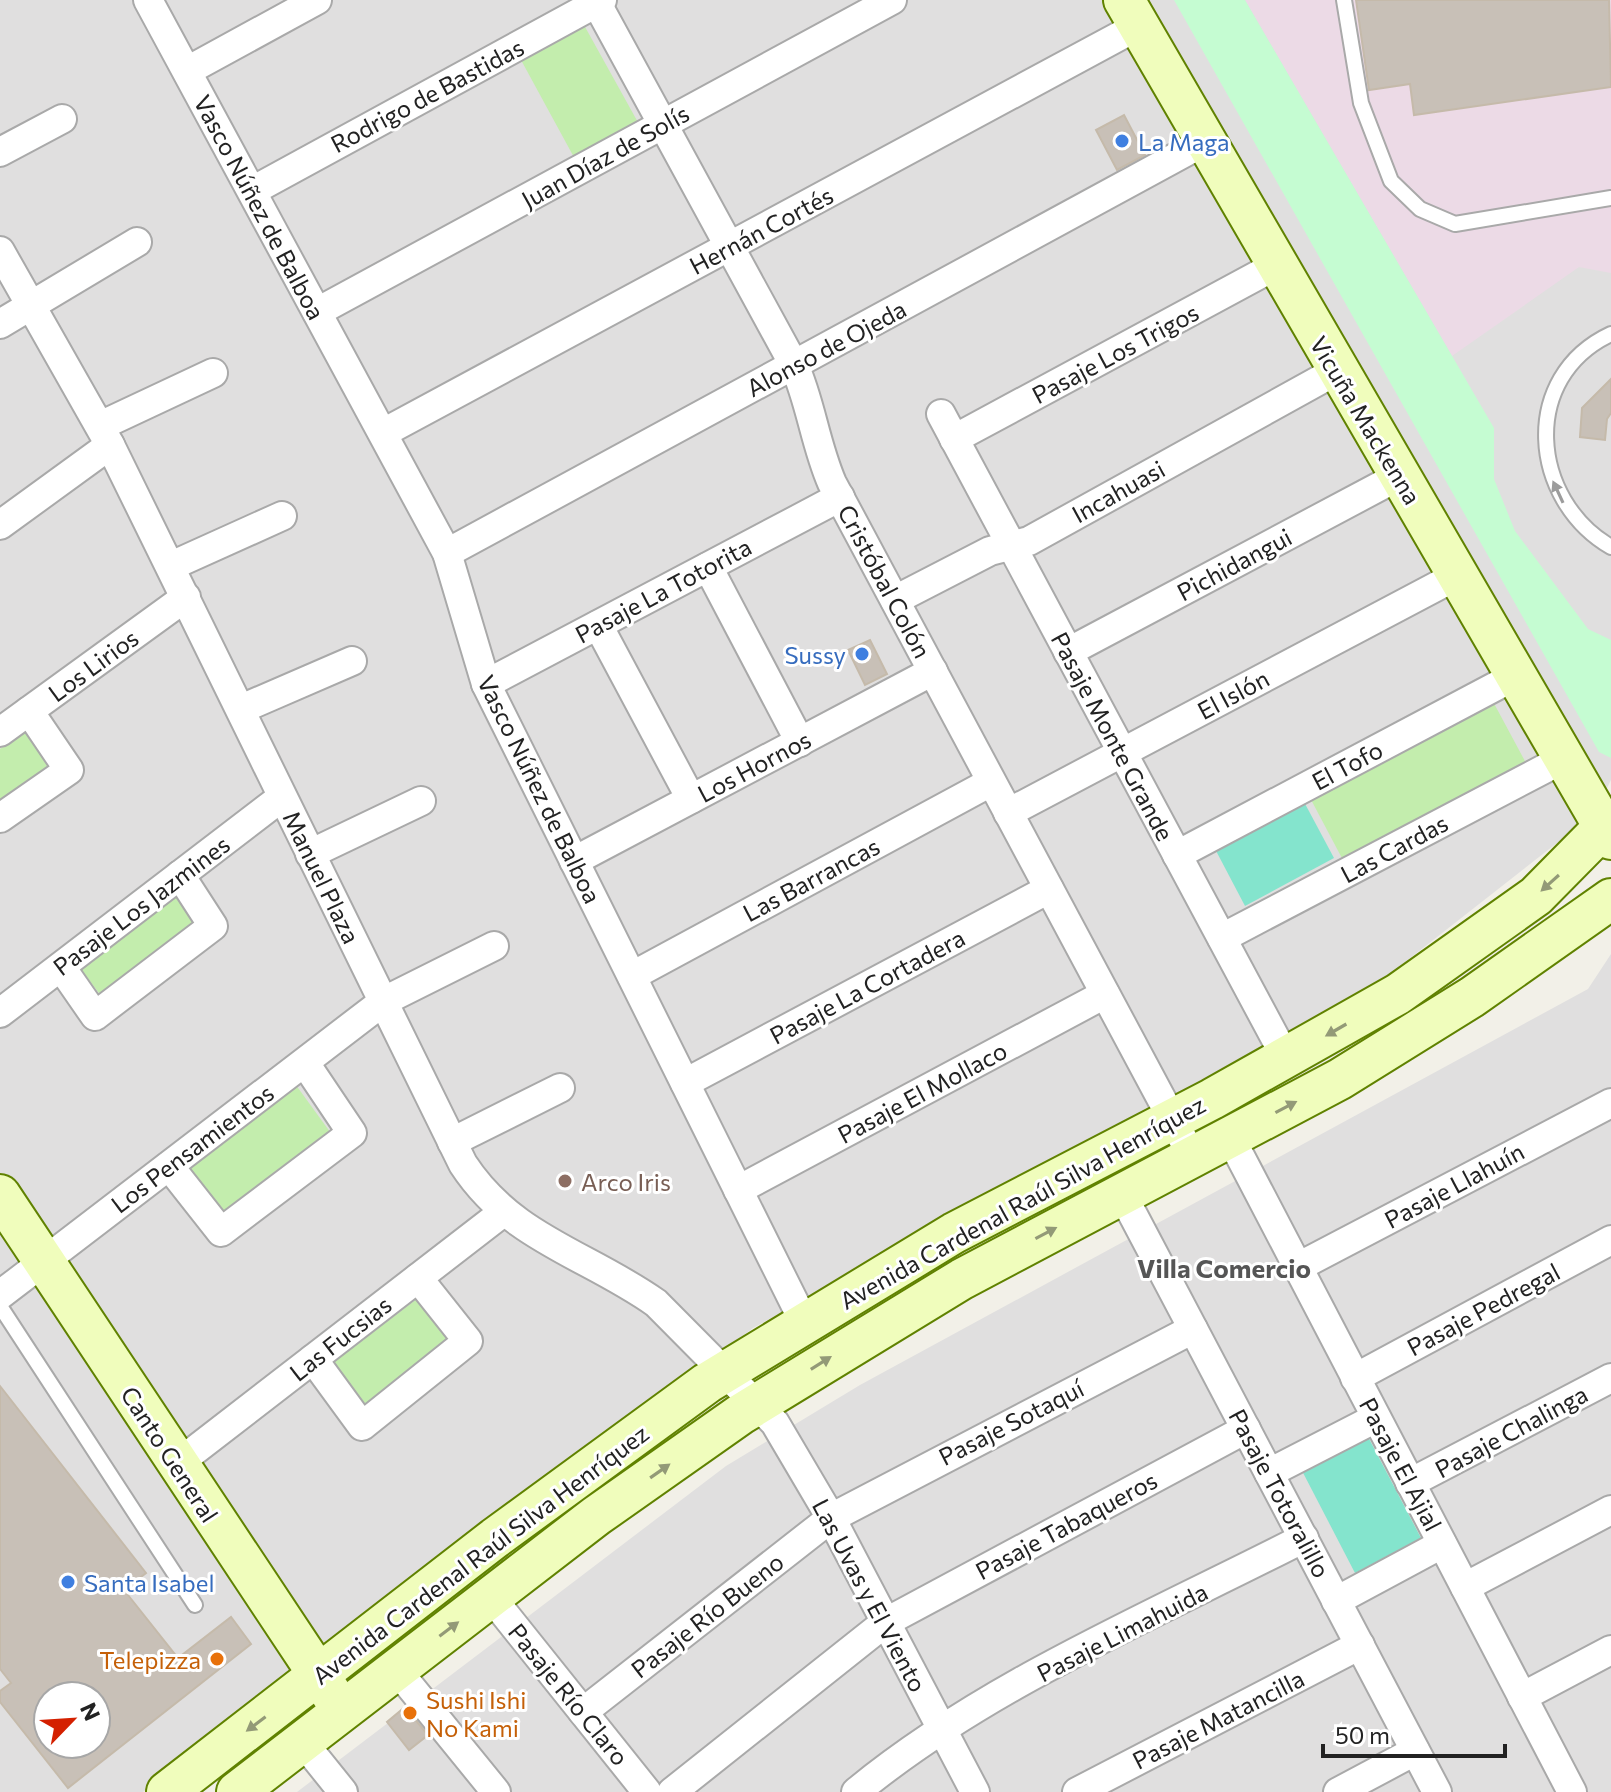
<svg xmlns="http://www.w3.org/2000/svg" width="1611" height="1792" viewBox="0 0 1611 1792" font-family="Commissioner,sans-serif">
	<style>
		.residential { fill: #e0dfdf; fill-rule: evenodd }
		.industrial { fill: #ecdae6 }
		.grass { fill: #c3edad }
		.park { fill: #c5fcd2 }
		.pitch { fill: #84e4cd }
		.building { fill: #c8c0b7; stroke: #c5baaa; stroke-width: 2; fill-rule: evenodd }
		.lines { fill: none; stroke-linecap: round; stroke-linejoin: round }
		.lane-casing { stroke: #a9a9a9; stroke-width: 18 }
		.street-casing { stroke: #a9a9a9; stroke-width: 32 }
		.secondary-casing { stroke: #608200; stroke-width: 44 }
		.lane { stroke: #fff; stroke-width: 14 }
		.street { stroke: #fff; stroke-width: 28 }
		.secondary { stroke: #f0fdbc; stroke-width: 40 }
		.oneway { fill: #9c9c9c }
		.oneway2 { fill: #939a77 }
		.shop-dot { fill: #3f7fe0; stroke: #fff; stroke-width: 3 }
		.education-dot { fill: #8d6e63; stroke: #fff; stroke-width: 3 }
		.food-dot { fill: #e8710a; stroke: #fff; stroke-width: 3 }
		.labels { text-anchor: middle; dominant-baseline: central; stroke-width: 6; stroke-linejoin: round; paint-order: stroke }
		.street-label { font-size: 24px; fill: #222; stroke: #fff }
		.shop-label { font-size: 24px; fill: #366cbe; stroke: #fff; text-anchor: start }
		.education-label { font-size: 24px; fill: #785e54; stroke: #fff; text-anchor: start }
		.food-label { font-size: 24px; fill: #c56008; stroke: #fff; text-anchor: end }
		.neighbourhood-label { font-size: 26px; font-weight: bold; fill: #555; stroke: #fff }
	</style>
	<rect width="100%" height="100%" fill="#f2f0e8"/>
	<g class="residential">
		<path d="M 0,0 L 1611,0 L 1611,780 L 1594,814 L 1377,984 L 753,1328 L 143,1792 L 0,1792 ZM 48,1696 L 96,1696 L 96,1744 L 48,1744 Z"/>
		<path d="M 1611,954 L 1611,1792 L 297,1792 L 726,1466 L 860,1385 L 1588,989 Z"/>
	</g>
	<path class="industrial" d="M 1245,0 L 1611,0 L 1611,273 L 1579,267 L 1452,356 Z"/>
	<g class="grass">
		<path d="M 584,25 L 640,126 L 576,161 L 521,60 Z"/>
		<path d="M 1490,696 L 1526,763 L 1344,862 L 1308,794 Z"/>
		<path d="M 28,729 L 57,768 L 0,810 L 0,749 Z"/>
		<path d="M 176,887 L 201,922 L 101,996 L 75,961 Z"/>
		<path d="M 293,1081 L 333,1136 L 223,1216 L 183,1161 Z"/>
		<path d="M 418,1298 L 458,1350 L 373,1414 L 334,1362 Z"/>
	</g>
	<path class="park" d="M 1174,0 L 1245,0 L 1494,428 L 1494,479 L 1515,531 L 1588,629 L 1611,640 L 1611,758 L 1599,752 Z"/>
	<g class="pitch">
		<path d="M 1303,800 L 1334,858 L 1245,906 L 1214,847 Z"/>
		<path d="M 1365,1431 L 1421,1538 L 1355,1573 L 1299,1465 Z"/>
	</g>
	<g class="building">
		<path d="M 1356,0 L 1609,0 L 1611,87 L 1414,115 L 1410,84 L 1369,90 Z"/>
		<path d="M 1124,115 L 1145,155 L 1117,170 L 1096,130 Z"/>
		<path d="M 1611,379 L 1611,413 L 1607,419 L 1605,440 L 1580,437 L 1582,408 Z"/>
		<path d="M 870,640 L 887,674 L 865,685 L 848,650 Z"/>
		<path d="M 0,1386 L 146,1573 L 124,1590 L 178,1658 L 231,1617 L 251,1644 L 68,1788 L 0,1702 L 0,1691 L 11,1683 L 0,1669 ZM 48,1696 L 96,1696 L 96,1744 L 48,1744 Z"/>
		<path d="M 405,1707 L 428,1735 L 409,1750 L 387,1722 Z"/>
	</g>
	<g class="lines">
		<defs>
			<g id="lane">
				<path d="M 1344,0 L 1361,103 L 1391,181 L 1420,209 L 1455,224 L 1611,198"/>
				<path d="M 1611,334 C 1519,377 1530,500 1611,547"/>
				<path d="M 0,1306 L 195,1605"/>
			</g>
			<g id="street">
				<path d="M 148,0 L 447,553 L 486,684 L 804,1322"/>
				<path d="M 595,0 L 794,365 C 811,403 815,444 832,483 L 1192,1156"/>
				<path d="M 187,71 L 317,0"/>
				<path d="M 0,152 L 62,119"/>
				<path d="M 252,191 L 602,0"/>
				<path d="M 0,251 L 110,445 L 463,1164 C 512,1239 587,1254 656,1303 L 775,1423 L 831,1518 L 975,1792"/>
				<path d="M 317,312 L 892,0"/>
				<path d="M 0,324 L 137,242"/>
				<path d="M 941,414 L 1286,1058"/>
				<path d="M 100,426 L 213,373"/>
				<path d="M 383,433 L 1138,26"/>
				<path d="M 954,439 L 1275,266"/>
				<path d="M 0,525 L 110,445"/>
				<path d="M 447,553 L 1204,142"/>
				<path d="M 171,566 L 282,516"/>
				<path d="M 708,567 L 800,742"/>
				<path d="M 895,600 L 990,551 L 1029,541 L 1336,371"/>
				<path d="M 598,625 L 691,799"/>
				<path d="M 1068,652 L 1399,476"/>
				<path d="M 486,684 L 840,497"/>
				<path d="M 241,709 L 352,661"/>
				<path d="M 0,732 L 186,597"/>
				<path d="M 1008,813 L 1458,575"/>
				<path d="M 0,818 L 69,770 L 29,711"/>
				<path d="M 310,854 L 421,801"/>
				<path d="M 1177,855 L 1517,675"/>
				<path d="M 574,861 L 933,671"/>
				<path d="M 1222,938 L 1565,758"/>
				<path d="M 61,967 L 95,1016 L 213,926 L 180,875"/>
				<path d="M 632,976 L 991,782"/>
				<path d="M 0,1013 L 282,797"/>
				<path d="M 685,1083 L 1049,889"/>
				<path d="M 1230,1137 L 1572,1792"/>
				<path d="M 452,1142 L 560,1088"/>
				<path d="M 169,1166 L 221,1232 L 352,1133 L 305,1063"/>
				<path d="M 738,1190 L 1105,994"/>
				<path d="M 1122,1194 L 1437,1792"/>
				<path d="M 1298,1267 L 1611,1103"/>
				<path d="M 0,1295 L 384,1001 L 494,946"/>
				<path d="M 313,1359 L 362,1426 L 468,1341 L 418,1278"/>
				<path d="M 1355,1378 L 1611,1240"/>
				<path d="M 177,1464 L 502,1213"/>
				<path d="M 1269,1473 L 1376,1418"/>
				<path d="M 1410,1483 L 1611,1378"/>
				<path d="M 1465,1587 L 1611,1510"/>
				<path d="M 491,1597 L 647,1792"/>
				<path d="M 1336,1601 L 1442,1544"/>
				<path d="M 396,1669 L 496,1792"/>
				<path d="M 1522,1697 L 1611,1650"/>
				<path d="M 583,1712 L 831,1518 L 1193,1329"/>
				<path d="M 302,1741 L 343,1792"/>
				<path d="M 672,1792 L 886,1622 L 1246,1429"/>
				<path d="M 856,1792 C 986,1685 1154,1615 1304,1538"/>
				<path d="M 1077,1792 L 1360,1645"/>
				<path d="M 1338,1792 L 1415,1751"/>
			</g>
			<g id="secondary">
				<path d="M 1124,0 L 1611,839"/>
				<path d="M 0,1195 L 334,1698"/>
				<path d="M 167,1792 L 495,1538 L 707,1383 L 954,1233 L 1212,1099 L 1398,994 L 1536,896 L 1611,820"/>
				<path d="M 237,1792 L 596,1516 L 741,1414 L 962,1279 L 1340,1079 L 1472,997 L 1611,899"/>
			</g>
		</defs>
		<use href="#lane" class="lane-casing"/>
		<use href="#street" class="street-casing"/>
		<use href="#secondary" class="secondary-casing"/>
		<use href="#lane" class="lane"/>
		<use href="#street" class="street"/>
		<use href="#secondary" class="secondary"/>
	</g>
	<defs><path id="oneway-solid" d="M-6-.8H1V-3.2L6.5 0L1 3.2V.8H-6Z" transform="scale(2)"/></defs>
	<use class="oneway" href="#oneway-solid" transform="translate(1558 492) rotate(-115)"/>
	<g class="oneway2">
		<use href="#oneway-solid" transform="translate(1550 883) rotate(138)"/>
		<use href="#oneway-solid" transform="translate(1336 1030) rotate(150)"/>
		<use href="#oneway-solid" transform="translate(1286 1107) rotate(-28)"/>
		<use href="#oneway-solid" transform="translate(1046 1233) rotate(-28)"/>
		<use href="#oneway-solid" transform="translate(821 1363) rotate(-32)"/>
		<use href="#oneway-solid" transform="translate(660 1471) rotate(-35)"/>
		<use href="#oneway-solid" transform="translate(449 1629) rotate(-37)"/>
		<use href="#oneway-solid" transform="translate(256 1724) rotate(143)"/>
	</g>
	<g class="shop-dot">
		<circle cx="1122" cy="141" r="8"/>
		<circle cx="862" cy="654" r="8"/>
		<circle cx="68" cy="1582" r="8"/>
	</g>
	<circle class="education-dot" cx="565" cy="1181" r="8"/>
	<g class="food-dot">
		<circle cx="217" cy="1659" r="8"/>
		<circle cx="410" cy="1713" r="8"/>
	</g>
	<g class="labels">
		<g class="street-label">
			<text transform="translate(427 95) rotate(-28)">Rodrigo de Bastidas</text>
			<text transform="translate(605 156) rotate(-29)">Juan Díaz de Solís</text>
			<text transform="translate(260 207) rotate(62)">Vasco Núñez de Balboa</text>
			<text transform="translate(761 230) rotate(-28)">Hernán Cortés</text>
			<text transform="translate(826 348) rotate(-28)">Alonso de Ojeda</text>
			<text transform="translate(1115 353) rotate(-28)">Pasaje Los Trigos</text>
			<text transform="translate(1366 420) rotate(59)">Vicuña Mackenna</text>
			<text transform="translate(1118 491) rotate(-29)">Incahuasi</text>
			<text transform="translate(1234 564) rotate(-28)">Pichidangui</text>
			<text transform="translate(885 581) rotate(62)">Cristóbal Colón</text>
			<text transform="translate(663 590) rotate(-28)">Pasaje La Totorita</text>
			<text transform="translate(93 665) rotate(-36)">Los Lirios</text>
			<text transform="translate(1233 694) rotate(-28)">El Islón</text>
			<text transform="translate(1113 736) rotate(62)">Pasaje Monte Grande</text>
			<text transform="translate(1347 765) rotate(-28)">El Tofo</text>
			<text transform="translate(754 766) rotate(-28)">Los Hornos</text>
			<text transform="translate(540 789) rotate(64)">Vasco Núñez de Balboa</text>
			<text transform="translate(1394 848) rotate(-28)">Las Cardas</text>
			<text transform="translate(322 877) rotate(64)">Manuel Plaza</text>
			<text transform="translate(811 879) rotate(-28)">Las Barrancas</text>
			<text transform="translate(141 905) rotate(-37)">Pasaje Los Jazmines</text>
			<text transform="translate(867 986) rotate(-28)">Pasaje La Cortadera</text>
			<text transform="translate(922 1092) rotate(-28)">Pasaje El Mollaco</text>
			<text transform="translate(192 1148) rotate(-37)">Los Pensamientos</text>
			<text transform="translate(1454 1185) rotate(-28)">Pasaje Llahuín</text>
			<text transform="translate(1022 1202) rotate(-29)">Avenida Cardenal Raúl Silva Henríquez</text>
			<text transform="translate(1483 1309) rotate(-28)">Pasaje Pedregal</text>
			<text transform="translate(340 1338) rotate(-38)">Las Fucsias</text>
			<text transform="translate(1011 1422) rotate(-27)">Pasaje Sotaquí</text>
			<text transform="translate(1511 1431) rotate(-28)">Pasaje Chalinga</text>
			<text transform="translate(170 1454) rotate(57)">Canto General</text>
			<text transform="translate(1401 1464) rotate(62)">Pasaje El Ajial</text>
			<text transform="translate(1280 1493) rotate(62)">Pasaje Totoralillo</text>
			<text transform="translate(1066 1525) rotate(-28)">Pasaje Tabaqueros</text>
			<text transform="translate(480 1554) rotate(-37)">Avenida Cardenal Raúl Silva Henríquez</text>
			<text transform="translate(870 1595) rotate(62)">Las Uvas y El Viento</text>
			<text transform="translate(707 1615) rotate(-38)">Pasaje Río Bueno</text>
			<text transform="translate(1122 1632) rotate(-27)">Pasaje Limahuida</text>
			<text transform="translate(569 1694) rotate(51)">Pasaje Río Claro</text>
			<text transform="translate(1218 1719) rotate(-27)">Pasaje Matancilla</text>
		</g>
		<g class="shop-label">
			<text x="1138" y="141">La Maga</text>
			<text x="846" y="654" text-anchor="end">Sussy</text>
			<text x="84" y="1582">Santa Isabel</text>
		</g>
		<g class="education-label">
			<text x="581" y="1181">Arco Iris</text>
		</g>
		<g class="food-label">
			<text x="201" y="1659">Telepizza</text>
			<text x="426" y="1699" text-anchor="start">Sushi Ishi<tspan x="426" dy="28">No Kami</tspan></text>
		</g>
		<g class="neighbourhood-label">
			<text x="1224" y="1267">Villa Comercio</text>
		</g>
	</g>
	<g transform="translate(72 1720) rotate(65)"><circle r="38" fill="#ffffff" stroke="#a7a7a7" stroke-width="2"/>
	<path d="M0-6L14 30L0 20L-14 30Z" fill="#d42000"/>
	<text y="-12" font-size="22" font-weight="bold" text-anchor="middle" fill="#222222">N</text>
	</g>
	<path d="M1323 1744v12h182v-12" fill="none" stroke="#222222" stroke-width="4"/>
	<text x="1335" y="1744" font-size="24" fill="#222222" stroke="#ffffff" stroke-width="6" paint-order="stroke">50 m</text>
</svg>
